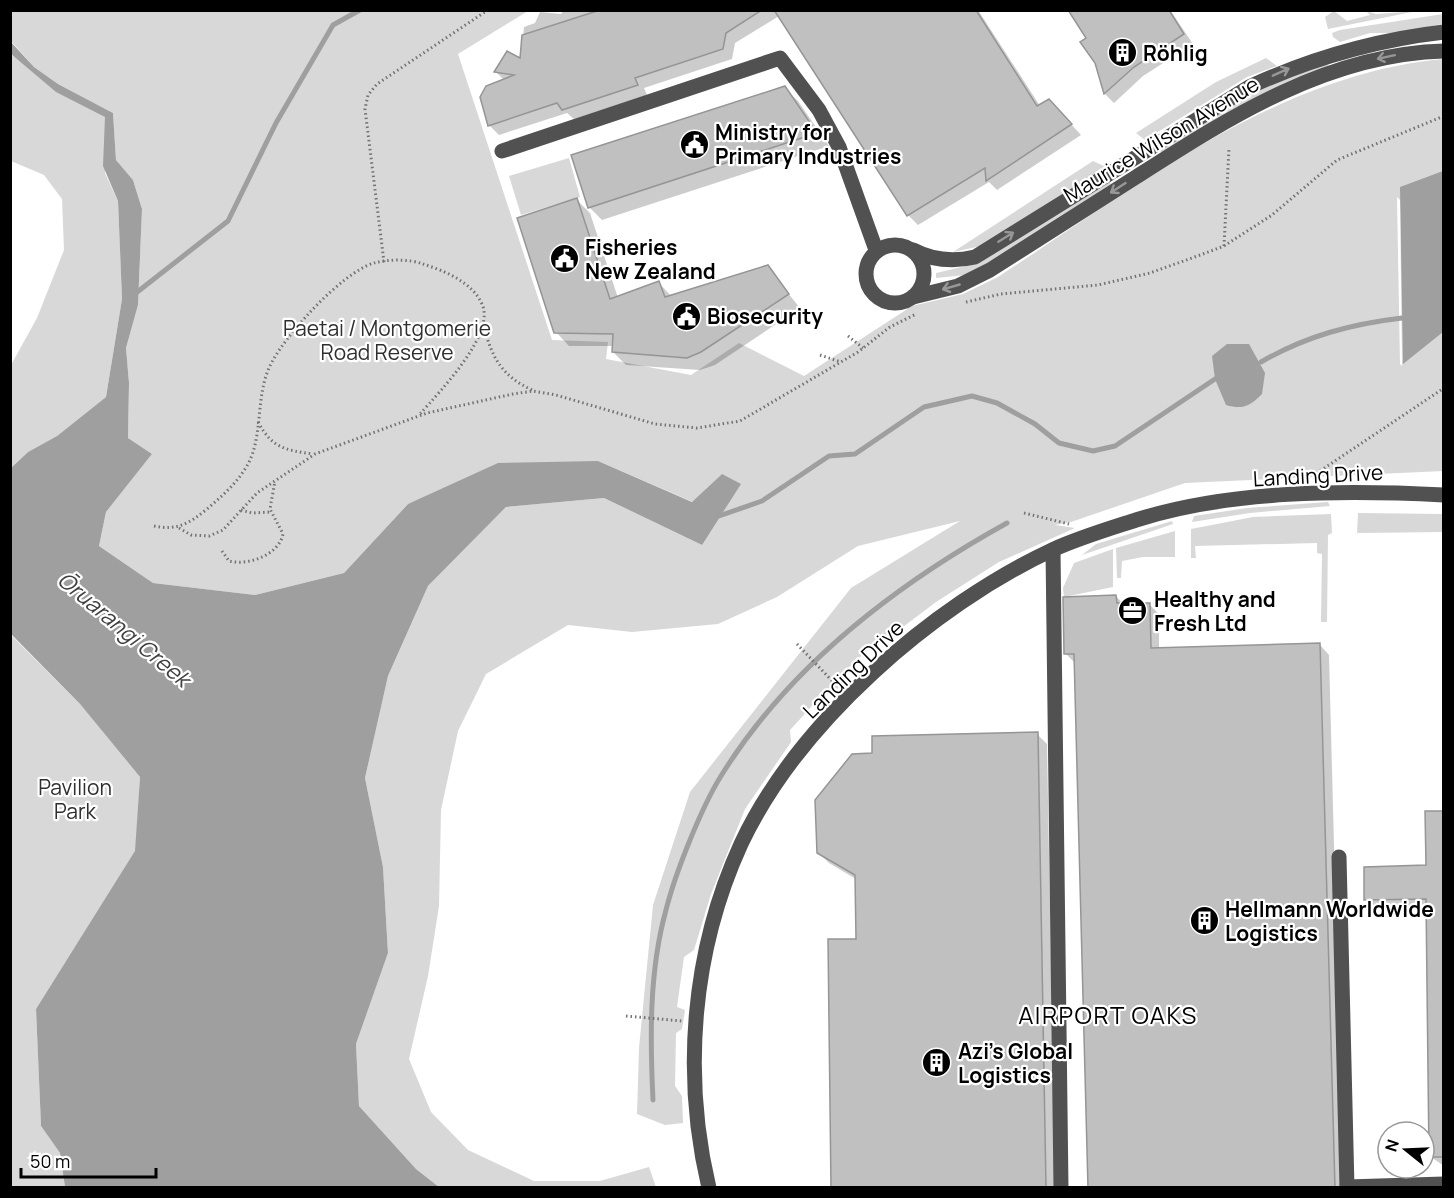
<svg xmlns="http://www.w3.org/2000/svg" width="1454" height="1198" viewBox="0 0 1454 1198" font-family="Manrope,sans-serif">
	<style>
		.green { fill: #d8d8d8 }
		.water { fill: #9f9f9f }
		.pier { fill: #fff }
		.shadow { fill: #0003 }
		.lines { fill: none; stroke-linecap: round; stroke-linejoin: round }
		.stream { stroke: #9f9f9f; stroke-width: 5 }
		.building { fill: #c0c0c0; stroke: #959595; stroke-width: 1.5 }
		.path { stroke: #737373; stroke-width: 3; stroke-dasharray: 1.5 3; stroke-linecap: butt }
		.minor { stroke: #515151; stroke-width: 15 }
		.oneway { stroke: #979797 }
		.labels { text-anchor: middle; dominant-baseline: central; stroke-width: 4.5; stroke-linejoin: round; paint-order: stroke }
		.poi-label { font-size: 21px; font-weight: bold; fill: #000; stroke: #fff; text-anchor: start }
		.street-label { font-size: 21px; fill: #000; stroke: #fff }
		.park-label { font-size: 21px; fill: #2f2f2f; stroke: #fff }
		.water-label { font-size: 22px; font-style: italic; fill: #404040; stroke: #fff }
		.quarter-label { font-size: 24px; letter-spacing: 1.5px; fill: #000; stroke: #fff }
	</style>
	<rect width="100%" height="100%" fill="#fff"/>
	<g class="green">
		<path d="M 10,11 L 528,11 L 458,54 L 552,340 L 608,342 L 606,359 L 691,375 L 739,343 L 804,376 L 912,306 L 963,294 L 998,277 C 1135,188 1275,75 1443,59 L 1443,471 L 1185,483 L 1071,522 L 1055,525 L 1075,528 L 999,562 L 936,602 L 891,636 L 882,637 L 845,671 L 844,681 L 832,695 L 823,694 L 790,730 L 791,742 L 745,809 L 711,894 L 694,950 L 684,957 L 677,1007 L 685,1010 L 682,1029 L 676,1033 L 675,1086 L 682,1096 L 683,1123 L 665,1125 L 637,1114 L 639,1048 L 653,905 L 690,792 L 851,588 L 960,521 L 858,546 L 777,597 L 718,624 L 632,632 L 568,625 L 486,674 L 458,731 L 441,810 L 439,906 L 428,976 L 409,1059 L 431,1112 L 468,1150 L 534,1181 L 600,1181 L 649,1167 L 656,1187 L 439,1187 L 416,1169 L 359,1106 L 356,1044 L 388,953 L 383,867 L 365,778 L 388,676 L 428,586 L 506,507 L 604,498 L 702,545 L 722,474 L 693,502 L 598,461 L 408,504 L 344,573 L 255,595 L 153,583 L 99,546 L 106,512 L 152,454 L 128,438 L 129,383 L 126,348 L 138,305 L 142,209 L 133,180 L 116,160 L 113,113 L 58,84 L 34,67 L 11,41 Z"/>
		<path d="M 1334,11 L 1347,21 L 1370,15 L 1366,11 L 1376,14 L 1417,11 L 1328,29 L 1325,17 Z"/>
		<path d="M 1443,14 L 1443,24 L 1394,33 L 1370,33 L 1340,42 L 1333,37 L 1332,33 L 1340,30 Z"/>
		<path d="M 10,54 L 80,103 L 106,117 L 105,173 L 118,201 L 122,299 L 106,397 L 57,436 L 28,452 L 11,468 L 11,365 L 37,318 L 64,250 L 62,199 L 44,175 L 11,161 Z"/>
		<path d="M 1266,58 L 1277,66 L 1247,77 L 1145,140 L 1136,133 L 1216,82 Z"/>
		<path d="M 1327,64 L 1329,66 L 1165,153 L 1160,152 L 1161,148 L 1254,91 Z"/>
		<path d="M 569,158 L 580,197 L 521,215 L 509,176 Z"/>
		<path d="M 1093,161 L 1106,167 L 981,246 L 953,252 Z"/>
		<path d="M 1109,182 L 1111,184 L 983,269 L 966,275 L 936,278 L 936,273 L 979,263 Z"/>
		<path d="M 1328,502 L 1330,506 L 1250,513 L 1192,522 L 1194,516 L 1247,508 Z"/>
		<path d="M 1358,513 L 1443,514 L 1443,532 L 1357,533 Z"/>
		<path d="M 1331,514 L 1332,533 L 1328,535 L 1327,622 L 1321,622 L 1322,554 L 1317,553 L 1317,543 L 1195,546 L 1196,558 L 1191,558 L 1191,529 L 1253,517 Z"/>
		<path d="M 1172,521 L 1173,524 L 1082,555 L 1096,544 Z"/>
		<path d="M 1175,531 L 1175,557 L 1143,557 L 1122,561 L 1121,578 L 1117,578 L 1116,548 Z"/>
		<path d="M 1113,549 L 1113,587 L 1064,597 L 1063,588 L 1074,563 Z"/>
		<path d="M 10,634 L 80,704 L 140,777 L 136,851 L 36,1009 L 41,1126 L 60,1153 L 65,1187 L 11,1187 Z"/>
	</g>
	<g class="water">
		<path d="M 10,41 L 34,67 L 58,84 L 113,113 L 116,160 L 133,180 L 142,209 L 138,305 L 126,348 L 129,383 L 128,438 L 152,454 L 106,512 L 99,546 L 153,583 L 255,595 L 344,573 L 408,504 L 498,463 L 598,461 L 692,502 L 722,474 L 741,484 L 702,545 L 604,498 L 506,507 L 428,586 L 388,676 L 365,778 L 383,867 L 388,953 L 356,1044 L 359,1106 L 416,1169 L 439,1187 L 65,1187 L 60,1153 L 41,1126 L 36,1009 L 135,851 L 140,777 L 80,704 L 11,634 L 11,468 L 28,452 L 57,436 L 106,397 L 122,299 L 118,201 L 103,166 L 105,117 L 56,92 L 11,54 Z"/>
		<path d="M 1443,171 L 1443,332 L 1403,364 L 1400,187 Z"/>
		<path d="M 1227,344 L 1249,344 L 1265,373 L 1262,394 C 1250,406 1243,410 1226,405 L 1215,379 L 1212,356 Z"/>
	</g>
	<path class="pier" d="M 1397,197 L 1400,200 L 1402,366 L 1400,364 Z"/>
	<g class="shadow">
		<path d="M 564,10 L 978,10 L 1040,106 L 1059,111 L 1081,135 L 997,190 L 989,182 L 918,225 L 908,215 L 779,16 L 735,43 L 732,59 L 644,88 L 647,95 L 574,119 L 567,113 L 499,135 L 489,125 L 504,80 L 496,72 L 521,60 L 524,27 L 535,23 L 540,12 L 561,14 Z"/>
		<path d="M 1070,10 L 1170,10 L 1193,44 L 1143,76 L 1114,103 L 1105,94 L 1088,39 Z"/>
		<path d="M 784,88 L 798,101 L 829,146 L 602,220 L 589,207 Z"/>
		<path d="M 577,200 L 590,213 L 618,298 L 659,283 L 672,297 L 767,267 L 800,308 L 715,365 L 700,370 L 626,365 L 613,352 L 614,346 L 569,346 L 556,332 Z"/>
		<path d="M 1116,596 L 1124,605 L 1149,604 L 1159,614 L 1159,650 L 1320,645 L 1329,655 L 1343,1188 L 1090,1188 L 1076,664 L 1066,654 Z"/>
		<path d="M 1037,734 L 1047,744 L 1055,1188 L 832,1188 L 857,940 L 856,879 L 829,863 L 819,853 L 873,755 Z"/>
		<path d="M 1427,812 L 1444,812 L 1444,1166 L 1431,1157 L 1428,908 L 1375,909 L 1366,900 L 1428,866 Z"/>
	</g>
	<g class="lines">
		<g class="stream">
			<path d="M 136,293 L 228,221 L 276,123 L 333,25 L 360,10"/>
			<path d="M 1261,362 C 1306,336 1351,324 1402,318"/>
			<path d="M 719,516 L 762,501 L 829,456 L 855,454 L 924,407 L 972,396 L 997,403 L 1035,424 L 1059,443 L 1093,451 L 1115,446 L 1215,379"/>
			<path d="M 653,1100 C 650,1038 649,971 666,910 C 675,874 701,808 721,776 C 789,666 895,585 1007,523"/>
		</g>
	</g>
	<g class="building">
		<path d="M 600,10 L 762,10 L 726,33 L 723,49 L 635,78 L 638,85 L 562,110 L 557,103 L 488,126 L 480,97 L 486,86 L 514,75 L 494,72 L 507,51 L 520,58 L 522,35 Z"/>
		<path d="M 774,10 L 976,10 L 1037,106 L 1049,99 L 1072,124 L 986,181 L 985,168 L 907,216 Z"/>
		<path d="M 1068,10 L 1169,10 L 1184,34 L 1134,67 L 1104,94 L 1095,63 L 1080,42 L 1086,38 Z"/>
		<path d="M 785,86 L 817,133 L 588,208 L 571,155 Z"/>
		<path d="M 577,198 L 610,299 L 659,281 L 665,297 L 768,265 L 789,294 L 701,352 L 687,358 L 612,352 L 613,334 L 554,333 L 517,218 Z"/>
		<path d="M 1116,595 L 1117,603 L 1150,603 L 1151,648 L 1320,643 L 1335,1188 L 1088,1188 L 1074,654 L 1064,654 L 1063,597 Z"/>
		<path d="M 1038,732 L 1046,1188 L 831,1188 L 828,939 L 856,939 L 855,875 L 817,853 L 815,800 L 852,754 L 872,753 L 872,736 Z"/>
		<path d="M 1425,811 L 1443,811 L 1443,1157 L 1429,1157 L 1426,899 L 1364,900 L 1364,867 L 1426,865 Z"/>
	</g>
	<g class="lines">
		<g class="path">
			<path d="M 1224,246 L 1229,148"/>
			<path d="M 384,262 L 365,109 L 368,95 L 377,84 L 488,10"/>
			<path d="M 966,302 L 1001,294 L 1098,285 L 1150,273 L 1203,254 L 1224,246 L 1272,215 L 1337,160 L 1444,116"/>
			<path d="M 484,327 C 492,358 502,376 532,390"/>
			<path d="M 848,336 L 863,348"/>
			<path d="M 820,355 L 841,362"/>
			<path d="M 258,422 C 272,448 285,450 313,454"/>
			<path d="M 1285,476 L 1317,473 L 1444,388"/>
			<path d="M 241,510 L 252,513 L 271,512"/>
			<path d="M 1024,513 L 1069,524"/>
			<path d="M 154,526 C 177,531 190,523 207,509 C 221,497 235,485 245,469 C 264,441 255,399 269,368 C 282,338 342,272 374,263 C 388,259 410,259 423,264 C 445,271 472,282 482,304 C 496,334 440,391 420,414"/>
			<path d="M 179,528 L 191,535 L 209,536 L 223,530 L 257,493 L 315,454 L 427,413 L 513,394 L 533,391 L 556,395 L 655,424 L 697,428 L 740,421 L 858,352 L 890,327 L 916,314"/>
			<path d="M 222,551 L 229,561 C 248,566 279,555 283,534 L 270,509 L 275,481"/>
			<path d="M 797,644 L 837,686"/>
			<path d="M 626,1016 L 682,1021"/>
		</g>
		<g class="minor">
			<path d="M 502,151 L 780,58 L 819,110 L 839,147 L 876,250"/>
			<circle cx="895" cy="274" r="29"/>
			<path d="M 913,250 C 932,260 954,262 975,257 L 1249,87 C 1312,58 1375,40 1444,32"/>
			<path d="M 913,297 L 958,286 L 990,270 C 1038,239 1087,208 1136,177 C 1230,117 1328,54 1444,51"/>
			<path d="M 1053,550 L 1061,1188"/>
			<path d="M 1339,857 L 1347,1188"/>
			<path d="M 1347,1187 L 1444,1184"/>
			<path d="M 709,1188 C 682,1074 692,951 741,844 C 798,723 932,606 1052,550 C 1078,538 1108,529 1136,520 C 1230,490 1345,490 1444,495"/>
		</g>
	</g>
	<defs><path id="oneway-shaft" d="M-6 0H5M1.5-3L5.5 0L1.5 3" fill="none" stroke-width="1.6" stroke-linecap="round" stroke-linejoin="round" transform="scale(1.5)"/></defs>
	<g class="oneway">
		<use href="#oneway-shaft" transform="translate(1386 57) rotate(168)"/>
		<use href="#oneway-shaft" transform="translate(1281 72) rotate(-24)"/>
		<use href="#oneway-shaft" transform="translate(1118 188) rotate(147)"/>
		<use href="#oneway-shaft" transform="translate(1006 237) rotate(-32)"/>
		<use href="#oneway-shaft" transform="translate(951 287) rotate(164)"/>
	</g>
	<defs>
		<symbol id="building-disc" viewBox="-11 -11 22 22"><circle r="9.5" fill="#000" stroke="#fff"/><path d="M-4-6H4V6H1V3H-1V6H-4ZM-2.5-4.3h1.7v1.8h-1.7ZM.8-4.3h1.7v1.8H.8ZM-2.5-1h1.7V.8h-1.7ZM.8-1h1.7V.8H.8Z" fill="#fff"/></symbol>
		<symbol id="civic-disc" viewBox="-11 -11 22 22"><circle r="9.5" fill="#000" stroke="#fff"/><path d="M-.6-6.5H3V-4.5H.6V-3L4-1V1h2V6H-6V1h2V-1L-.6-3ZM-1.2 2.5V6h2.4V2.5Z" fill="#fff"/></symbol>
		<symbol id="office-disc" viewBox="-11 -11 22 22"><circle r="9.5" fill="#000" stroke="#fff"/><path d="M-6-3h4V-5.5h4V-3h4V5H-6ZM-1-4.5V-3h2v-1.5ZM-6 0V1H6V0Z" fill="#fff"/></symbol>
	</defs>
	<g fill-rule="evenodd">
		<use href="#building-disc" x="1106" y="36" width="33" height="33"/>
		<use href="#civic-disc" x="678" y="128" width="33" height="33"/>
		<use href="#civic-disc" x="548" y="242" width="33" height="33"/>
		<use href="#civic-disc" x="670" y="300" width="33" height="33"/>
		<use href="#office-disc" x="1116" y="594" width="33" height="33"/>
		<use href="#building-disc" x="1188" y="904" width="33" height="33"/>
		<use href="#building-disc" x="920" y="1046" width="33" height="33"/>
	</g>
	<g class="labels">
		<g class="poi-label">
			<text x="1143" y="53">Röhlig</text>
			<text x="715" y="132">Ministry for<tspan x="715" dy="24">Primary Industries</tspan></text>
			<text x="585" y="247">Fisheries<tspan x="585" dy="24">New Zealand</tspan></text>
			<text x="707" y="316">Biosecurity</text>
			<text x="1154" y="599">Healthy and<tspan x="1154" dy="24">Fresh Ltd</tspan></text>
			<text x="1225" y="909">Hellmann Worldwide<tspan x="1225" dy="24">Logistics</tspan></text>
			<text x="958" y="1051">Azi's Global<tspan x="958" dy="24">Logistics</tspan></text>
		</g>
		<g class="street-label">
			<text transform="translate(1161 139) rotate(-31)">Maurice Wilson Avenue</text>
			<text transform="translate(1318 475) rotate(-3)">Landing Drive</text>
			<text transform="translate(853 669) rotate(-44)">Landing Drive</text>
		</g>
		<g class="park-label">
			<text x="387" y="328">Paetai / Montgomerie<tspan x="387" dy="24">Road Reserve</tspan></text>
			<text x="75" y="787">Pavilion<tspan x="75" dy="24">Park</tspan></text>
		</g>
		<g class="water-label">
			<text transform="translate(124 629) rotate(40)">Ōruarangi Creek</text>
		</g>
		<g class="quarter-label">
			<text x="1108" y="1014">AIRPORT OAKS</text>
		</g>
	</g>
	<rect width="1454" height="1198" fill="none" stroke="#000000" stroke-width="24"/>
	<g transform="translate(1406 1150) rotate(288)"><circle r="28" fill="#ffffff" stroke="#999999" stroke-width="1.5"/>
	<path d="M0-4.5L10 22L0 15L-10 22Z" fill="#000000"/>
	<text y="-9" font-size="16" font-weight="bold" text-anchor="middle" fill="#000000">N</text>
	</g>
	<path d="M21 1168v9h135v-9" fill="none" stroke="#000000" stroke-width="3"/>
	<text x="30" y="1168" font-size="18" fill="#000000" stroke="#ffffff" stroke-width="4.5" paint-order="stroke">50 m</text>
</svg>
